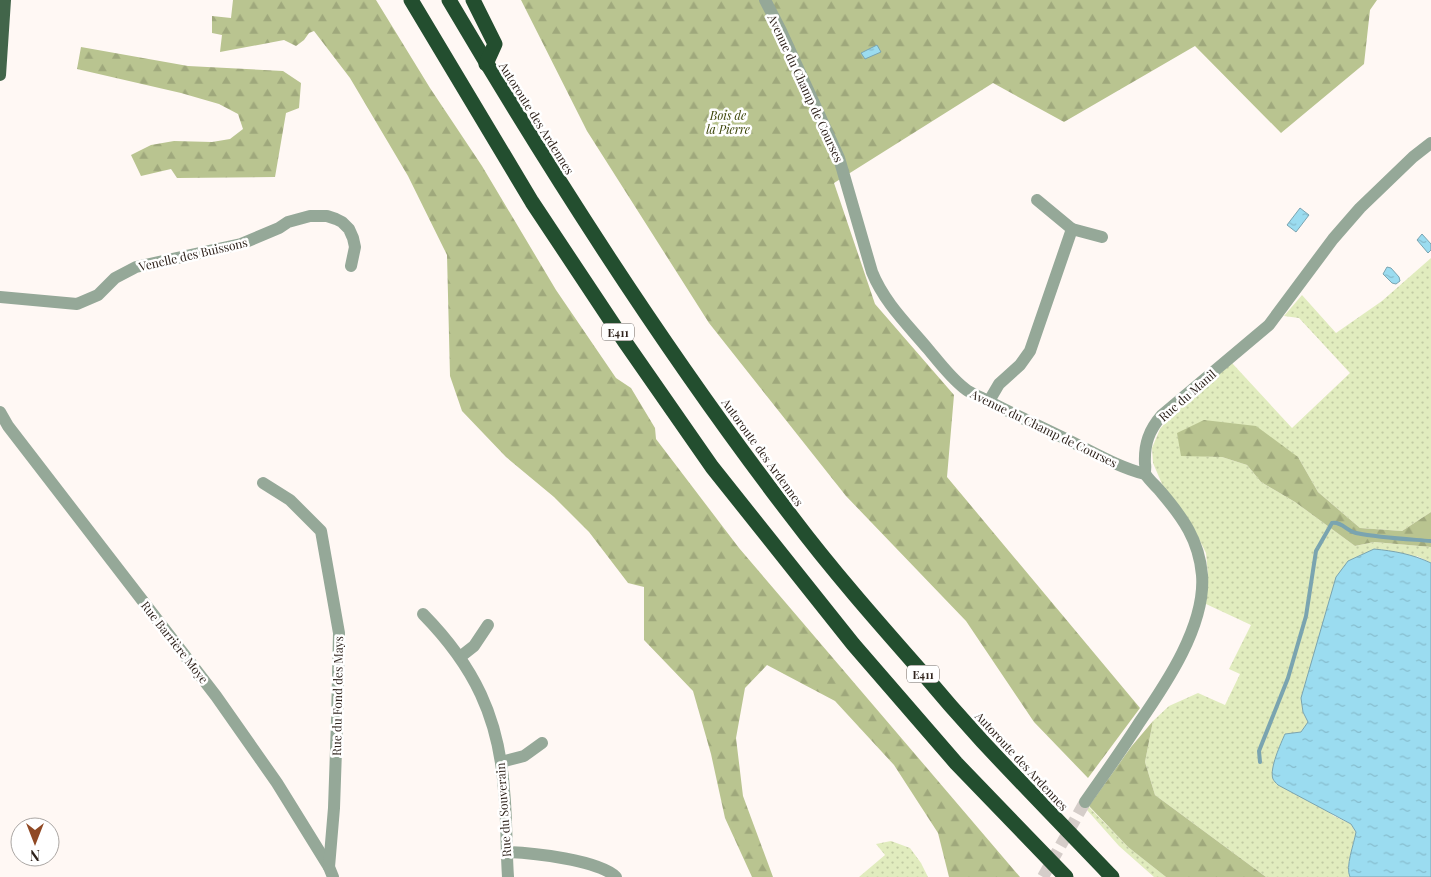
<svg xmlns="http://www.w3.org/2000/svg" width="1431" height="877" viewBox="0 0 1431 877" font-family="'Playfair Display',serif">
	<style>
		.grass { fill: url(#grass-dots) }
		.forest { fill: url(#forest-firs) }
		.water { fill: url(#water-ripples); stroke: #7aa4b0 }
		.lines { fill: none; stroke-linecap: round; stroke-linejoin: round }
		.stream { stroke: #7aa4b0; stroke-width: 4 }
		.minor-tunnel { stroke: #d5cdc9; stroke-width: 12; stroke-dasharray: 12 6; stroke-linecap: butt }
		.minor { stroke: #95a898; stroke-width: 12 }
		.primary { stroke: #42654a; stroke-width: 12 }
		.motorway { stroke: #234e2f; stroke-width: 15 }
		.labels { text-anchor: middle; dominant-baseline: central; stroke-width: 5; stroke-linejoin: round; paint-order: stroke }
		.shield { fill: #fff; stroke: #6d645f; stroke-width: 1 }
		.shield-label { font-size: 11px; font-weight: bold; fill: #2e221b }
		.street-label { font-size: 12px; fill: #2e221b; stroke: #fff }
		.park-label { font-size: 12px; font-style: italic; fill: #3b4407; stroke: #fff }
	</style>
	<defs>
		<pattern id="grass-dots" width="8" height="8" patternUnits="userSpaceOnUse" patternTransform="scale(1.25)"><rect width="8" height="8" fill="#e1ecbe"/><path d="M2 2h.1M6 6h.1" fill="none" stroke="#c1caa3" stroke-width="1.8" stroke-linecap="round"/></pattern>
		<pattern id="forest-firs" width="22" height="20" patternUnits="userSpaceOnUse" patternTransform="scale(1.25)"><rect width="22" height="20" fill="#b9c490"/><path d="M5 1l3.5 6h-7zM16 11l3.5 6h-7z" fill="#9fa87c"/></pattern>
		<pattern id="water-ripples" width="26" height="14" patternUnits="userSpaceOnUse" patternTransform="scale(1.25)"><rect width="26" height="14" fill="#9bdcf0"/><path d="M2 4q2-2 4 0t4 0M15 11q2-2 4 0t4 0" fill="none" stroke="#86bccd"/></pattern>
	</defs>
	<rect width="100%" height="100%" fill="#fff8f4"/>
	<g class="grass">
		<path d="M 1431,258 L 1431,512 L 1402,531 L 1360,528 L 1318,492 L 1298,457 L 1181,455 L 1222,457 L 1247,465 L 1261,482 L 1295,502 L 1355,546 L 1374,542 L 1431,547 L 1431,563 L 1417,556 L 1303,712 L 1308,722 L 1301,732 L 1285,734 L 1272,772 L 1334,816 L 1351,824 L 1356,832 C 1354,844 1345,867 1350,877 L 1266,877 L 1155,795 L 1145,762 L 1153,721 L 1169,706 L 1198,693 L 1225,705 L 1240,674 L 1229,669 L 1251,625 L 1206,604 L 1208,575 L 1206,553 L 1192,525 L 1162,484 L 1153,463 L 1152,448 L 1160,429 L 1171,416 L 1232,363 L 1292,428 L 1350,373 L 1299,318 L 1284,316 L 1302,295 L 1336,333 L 1382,301 Z"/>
		<path d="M 1088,806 L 1128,847 L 1166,877 L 1154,877 L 1119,846 L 1087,810 Z"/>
		<path d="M 891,841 L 910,848 L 921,863 L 928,877 L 859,877 L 885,855 L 876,844 Z"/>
	</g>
	<g class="forest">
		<path d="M 233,0 L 376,0 L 430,88 L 482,166 L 556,290 L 616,378 L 631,388 L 655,428 L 656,439 L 739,548 L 1020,877 L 949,877 L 938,833 L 894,765 L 835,701 L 767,665 L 745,688 L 736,738 L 743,796 L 773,877 L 752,877 L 725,818 L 711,754 L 693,691 L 644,640 L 644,587 L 628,583 L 589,532 L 554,497 L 506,457 L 462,411 L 450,376 L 447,255 L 408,176 L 350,78 L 314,31 L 309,33 L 304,40 L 296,46 L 284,40 L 220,52 L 222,35 L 212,33 L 212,16 L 231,18 Z"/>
		<path d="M 521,0 L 1377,0 L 1370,10 L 1364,64 L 1281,133 L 1195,46 L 1064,122 L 993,83 L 834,183 L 875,304 L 954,395 L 947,477 L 1140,708 L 1088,778 L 1034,722 L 966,621 L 846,496 L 709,323 L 587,131 Z"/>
		<path d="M 81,47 L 188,66 L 283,71 L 301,83 L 299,108 L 286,113 L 275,177 L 177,178 L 171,169 L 141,176 L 131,155 L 151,145 L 174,141 L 212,142 L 230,139 L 243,129 L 238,114 L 219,104 L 181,93 L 77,69 Z"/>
		<path d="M 1204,420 L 1256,426 L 1298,457 L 1318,492 L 1360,528 L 1402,531 L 1431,512 L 1431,547 L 1374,542 L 1355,546 L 1295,502 L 1261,482 L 1247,465 L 1222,457 L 1181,456 L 1177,433 Z"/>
		<path d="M 1153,721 L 1145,762 L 1155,795 L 1266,877 L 1166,877 L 1128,847 L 1089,806 L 1131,747 Z"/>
	</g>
	<g class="water">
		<path d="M 877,45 L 881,52 L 865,59 L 861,53 Z"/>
		<path d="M 1300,208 L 1309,215 L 1296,232 L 1287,225 Z"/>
		<path d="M 1422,234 L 1431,244 L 1431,250 L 1428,253 L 1417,240 Z"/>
		<path d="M 1387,267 L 1391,268 L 1399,277 L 1400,281 L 1396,284 L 1392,283 L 1383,274 Z"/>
		<path d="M 1374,549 C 1394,551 1412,554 1431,563 L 1431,877 L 1350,877 C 1345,867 1354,844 1356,832 L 1351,824 L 1278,785 C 1276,783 1274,781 1273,779 C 1269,769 1281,743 1285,734 L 1301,732 L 1308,722 L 1303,712 L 1301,698 L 1336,577 L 1348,561 Z"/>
	</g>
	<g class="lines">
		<path class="stream" d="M 1260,762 L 1259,751 L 1288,678 L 1306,616 L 1316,551 L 1332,523 C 1341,521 1347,531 1356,533 C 1381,538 1406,539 1431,541"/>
		<path class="minor-tunnel" d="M 1043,877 L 1085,802"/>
		<g class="minor">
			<path d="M 765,0 L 781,31 L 839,158 L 872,272 C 884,302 907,324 928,349 C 939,362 950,377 964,388 C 972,395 984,398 994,404 C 1021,418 1048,430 1076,444 C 1098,455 1121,468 1145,474"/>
			<path d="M 1037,200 L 1072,229"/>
			<path d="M 0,297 L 77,304 L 98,295 L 115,278 L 136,267 L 241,244 L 279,228 L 288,222 L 310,216 L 327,216 L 336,219 L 342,222 L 349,229 L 353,238 L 355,247 L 351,266"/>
			<path d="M 989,401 L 999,384 L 1020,365 L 1030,351 L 1072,229 L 1102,237"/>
			<path d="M 0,412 L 8,426 L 216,696 L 277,783 L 329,867"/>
			<path d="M 263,483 L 290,500 L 321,531 L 339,633 L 337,721 L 334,808 L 329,867 L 333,877"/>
			<path d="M 423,614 C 474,666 499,717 504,790 C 507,819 506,848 508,877"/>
			<path d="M 460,657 L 474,646 L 488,625"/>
			<path d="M 501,762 L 524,756 L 542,743"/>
			<path d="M 1085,802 C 1103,776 1122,750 1139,723 C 1166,684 1206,625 1202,575 C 1199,540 1183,518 1161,492 C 1157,487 1149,480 1146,475 C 1144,472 1146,467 1145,464 C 1144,444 1149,430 1162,415 L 1269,325 L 1333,239 L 1360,208 L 1413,157 L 1431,143"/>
			<path d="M 508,852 C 534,853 598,860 616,877"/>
		</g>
		<path class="primary" d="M 0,75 L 5,0"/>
		<g class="motorway">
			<path d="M 411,0 L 532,202 L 625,342 L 712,467 L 853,644 L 956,763 L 1066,877"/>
			<path d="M 449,0 C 554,178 666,353 792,517 C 832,570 876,620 920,670 C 940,694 961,718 982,741 C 1025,787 1069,832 1112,877"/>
			<path d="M 473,0 L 495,44 L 486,64"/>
		</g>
	</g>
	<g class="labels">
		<g class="shield">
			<rect x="602" y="323.5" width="32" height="17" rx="4"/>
			<rect x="907" y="665.5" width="32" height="17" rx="4"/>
		</g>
		<g class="shield-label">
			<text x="618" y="332">E411</text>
			<text x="923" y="674">E411</text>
		</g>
		<g class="street-label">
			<text transform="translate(806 88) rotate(65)">Avenue du Champ de Courses</text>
			<text transform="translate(537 118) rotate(58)">Autoroute des Ardennes</text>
			<text transform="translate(193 254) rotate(-13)">Venelle des Buissons</text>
			<text transform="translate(1187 395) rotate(-41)">Rue du Manil</text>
			<text transform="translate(1044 428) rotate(26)">Avenue du Champ de Courses</text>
			<text transform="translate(763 452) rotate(54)">Autoroute des Ardennes</text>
			<text transform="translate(175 642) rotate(52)">Rue Barrière Moye</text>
			<text transform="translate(337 696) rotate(-89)">Rue du Fond des Mays</text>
			<text transform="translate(1022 761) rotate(47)">Autoroute des Ardennes</text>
			<text transform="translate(503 810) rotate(-94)">Rue du Souverain</text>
		</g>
		<g class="park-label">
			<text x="728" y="115">Bois de<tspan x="728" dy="14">la Pierre</tspan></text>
		</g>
	</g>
	<g transform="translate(35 842) rotate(180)"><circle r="24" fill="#ffffff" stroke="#aba7a4"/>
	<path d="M0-4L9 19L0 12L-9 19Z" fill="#904924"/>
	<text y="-8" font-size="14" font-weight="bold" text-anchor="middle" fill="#2e221b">N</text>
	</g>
</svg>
